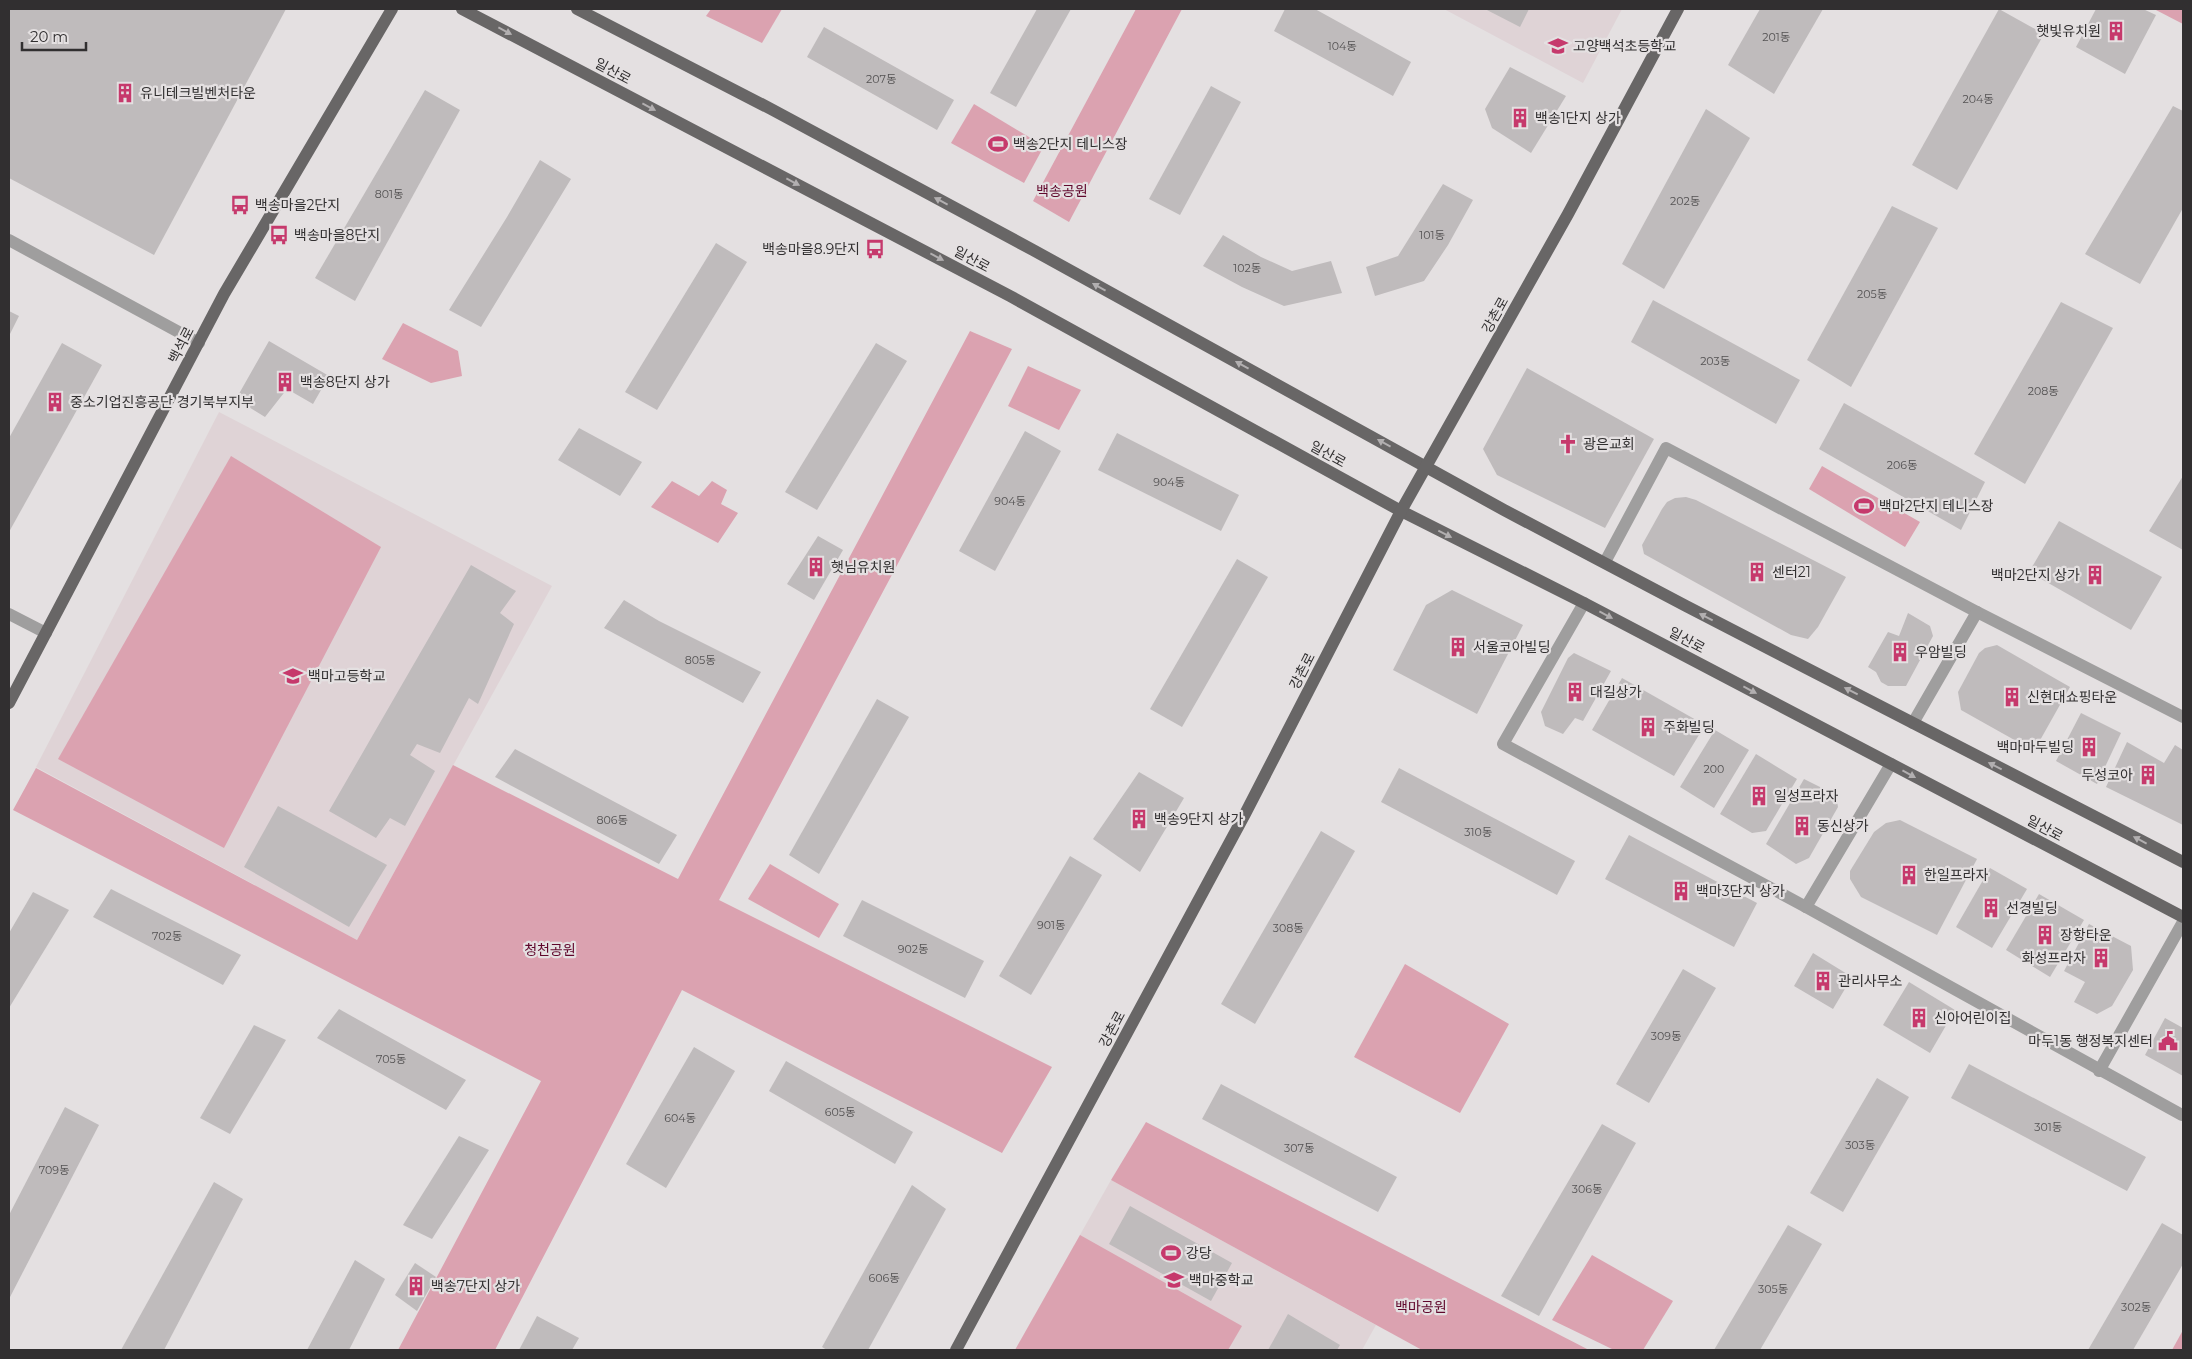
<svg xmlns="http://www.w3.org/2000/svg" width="2192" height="1359" viewBox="0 0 2192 1359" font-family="Montserrat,'Noto Sans KR',sans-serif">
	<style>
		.built { fill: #dfd3d6 }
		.green { fill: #dba2b0 }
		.building { fill: #bfbbbc }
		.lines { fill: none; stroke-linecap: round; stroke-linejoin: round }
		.minor { stroke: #9f9e9e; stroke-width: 12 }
		.major { stroke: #686666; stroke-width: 12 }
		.oneway { fill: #b2afb0 }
		.labels { text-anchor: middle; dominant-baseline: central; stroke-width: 4.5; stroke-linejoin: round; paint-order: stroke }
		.number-label { font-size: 11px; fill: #545253 }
		.poi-label { font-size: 14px; fill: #312f30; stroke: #e4e0e1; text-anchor: start }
		.street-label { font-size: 14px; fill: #312f30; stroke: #e4e0e1 }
		.park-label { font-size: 14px; fill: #60072c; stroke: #e4e0e1 }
	</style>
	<rect width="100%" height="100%" fill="#e4e0e1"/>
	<g class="built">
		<path d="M 1444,9 L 1622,9 L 1583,83 Z"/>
		<path d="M 219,412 L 552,586 L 357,940 L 36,767 Z"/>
		<path d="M 1111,1180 L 1376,1325 L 1362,1350 L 1015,1350 Z"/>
	</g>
	<g class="green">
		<path d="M 711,9 L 782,9 L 762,43 L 706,16 Z"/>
		<path d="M 1136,9 L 1182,9 L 1069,222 L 1033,201 Z"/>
		<path d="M 2154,9 L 2183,9 L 2183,24 Z"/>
		<path d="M 974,104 L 1044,146 L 1024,183 L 951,143 Z"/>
		<path d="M 403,323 L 458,351 L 462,376 L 431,383 L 382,359 Z"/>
		<path d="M 970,331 L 1012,349 L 719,900 L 1052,1067 L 1002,1153 L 682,990 L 495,1350 L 398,1350 L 541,1081 L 13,810 L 36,768 L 357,940 L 453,765 L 678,879 Z"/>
		<path d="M 1028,366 L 1081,390 L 1059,430 L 1008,406 Z"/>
		<path d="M 231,456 L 381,547 L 224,848 L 58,759 Z"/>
		<path d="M 1822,466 L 1920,522 L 1905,547 L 1809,489 Z"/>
		<path d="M 672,481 L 699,496 L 712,481 L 727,490 L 721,504 L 738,513 L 718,543 L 651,507 Z"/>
		<path d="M 770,864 L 839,904 L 819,938 L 748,899 Z"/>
		<path d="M 1405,964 L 1509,1024 L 1460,1113 L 1354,1057 Z"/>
		<path d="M 1146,1122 L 1589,1350 L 1422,1350 L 1111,1180 Z"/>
		<path d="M 1080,1235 L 1242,1326 L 1228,1350 L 1015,1350 Z"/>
		<path d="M 1592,1255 L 1673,1301 L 1643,1350 L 1614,1350 L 1552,1320 Z"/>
		<path d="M 2183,1330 L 2183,1350 L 2172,1350 Z"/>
	</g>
	<g class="building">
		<path d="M 9,9 L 286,9 L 154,255 L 9,178 Z"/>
		<path d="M 1037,9 L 1071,9 L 1016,107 L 990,93 Z"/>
		<path d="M 1285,9 L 1315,9 L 1411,62 L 1393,96 L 1274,31 Z"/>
		<path d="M 1485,9 L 1529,9 L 1520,27 Z"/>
		<path d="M 1760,9 L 1823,9 L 1774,94 L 1728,65 Z"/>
		<path d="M 1999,9 L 2044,34 L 1957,190 L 1912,165 Z"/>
		<path d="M 2096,9 L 2143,9 L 2156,15 L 2125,74 L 2076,47 Z"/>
		<path d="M 824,27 L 954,100 L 937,130 L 807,57 Z"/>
		<path d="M 1510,67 L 1566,96 L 1531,153 L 1492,128 L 1485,109 Z"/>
		<path d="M 1211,86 L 1241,102 L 1180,215 L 1149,199 Z"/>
		<path d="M 425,90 L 460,110 L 355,301 L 315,278 Z"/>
		<path d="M 2173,106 L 2183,111 L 2183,208 L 2140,284 L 2085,254 Z"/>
		<path d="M 1706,109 L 1750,138 L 1664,289 L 1622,264 Z"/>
		<path d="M 540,160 L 571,179 L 481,327 L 449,310 L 507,217 Z"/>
		<path d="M 1443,184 L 1473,200 L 1448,245 L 1424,281 L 1375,296 L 1366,267 L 1398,256 Z"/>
		<path d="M 1892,206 L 1938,228 L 1851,387 L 1807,360 Z"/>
		<path d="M 1223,235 L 1261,257 L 1292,271 L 1331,261 L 1342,293 L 1284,306 L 1242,287 L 1203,266 Z"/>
		<path d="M 716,243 L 747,262 L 657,410 L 625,392 Z"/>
		<path d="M 1653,300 L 1800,380 L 1776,424 L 1631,342 Z"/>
		<path d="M 2061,302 L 2113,328 L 2025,484 L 1974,454 Z"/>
		<path d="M 9,311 L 19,316 L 9,336 Z"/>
		<path d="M 269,341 L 329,376 L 313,404 L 287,389 L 265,417 L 236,399 Z"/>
		<path d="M 62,343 L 102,365 L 9,532 L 9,438 Z"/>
		<path d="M 876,343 L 907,361 L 817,510 L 785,492 Z"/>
		<path d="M 1527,368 L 1654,439 L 1605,528 L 1497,475 L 1483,449 Z"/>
		<path d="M 1844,403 L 1985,482 L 1961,530 L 1819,449 Z"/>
		<path d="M 579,428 L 642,462 L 620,496 L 558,460 Z"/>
		<path d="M 1025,431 L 1061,451 L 995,571 L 959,551 Z"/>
		<path d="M 1117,433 L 1239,495 L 1221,531 L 1098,470 Z"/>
		<path d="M 2183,476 L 2183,550 L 2149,531 Z"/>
		<path d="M 1686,497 L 1696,500 L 1846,577 L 1818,627 L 1808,639 L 1791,635 L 1644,554 L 1642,545 L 1662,509 L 1667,502 L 1675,498 Z"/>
		<path d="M 2059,521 L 2162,577 L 2131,630 L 2029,572 Z"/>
		<path d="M 818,536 L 843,550 L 814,600 L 787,584 Z"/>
		<path d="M 1237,559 L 1268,577 L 1182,727 L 1150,709 Z"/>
		<path d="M 471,565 L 516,591 L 500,613 L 514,624 L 478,704 L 469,698 L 440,753 L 417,744 L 410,755 L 435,771 L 405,826 L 390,818 L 376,838 L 329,811 Z"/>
		<path d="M 1452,590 L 1523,625 L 1477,714 L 1393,670 L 1426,605 Z"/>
		<path d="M 624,600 L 659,621 L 761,672 L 743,703 L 604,628 Z"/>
		<path d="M 1908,613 L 1930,626 L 1933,636 L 1906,686 L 1888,686 L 1881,682 L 1876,672 L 1868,667 L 1888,632 L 1899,636 Z"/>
		<path d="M 1997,645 L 2070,687 L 2034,751 L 1961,710 L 1958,692 L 1979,653 L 1985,648 Z"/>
		<path d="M 1574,653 L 1611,671 L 1583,721 L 1575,718 L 1563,734 L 1545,726 L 1541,712 L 1568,658 Z"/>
		<path d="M 1622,678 L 1705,725 L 1674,776 L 1592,730 Z"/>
		<path d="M 877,699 L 909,717 L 819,874 L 789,855 Z"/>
		<path d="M 2081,713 L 2121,733 L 2097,784 L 2056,761 Z"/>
		<path d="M 1715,730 L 1749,750 L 1714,808 L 1680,787 Z"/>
		<path d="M 2127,742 L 2164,763 L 2175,745 L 2183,750 L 2183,825 L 2106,787 Z"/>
		<path d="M 515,749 L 677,835 L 659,864 L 495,777 Z"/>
		<path d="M 1756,754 L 1797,779 L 1766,831 L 1752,833 L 1720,814 Z"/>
		<path d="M 1399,768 L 1575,861 L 1557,895 L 1381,802 Z"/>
		<path d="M 1139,772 L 1184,798 L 1140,872 L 1093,839 Z"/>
		<path d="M 1804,779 L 1836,795 L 1838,807 L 1809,858 L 1796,864 L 1766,844 Z"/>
		<path d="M 278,806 L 387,865 L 349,927 L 244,867 Z"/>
		<path d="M 1900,820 L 1977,859 L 1937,935 L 1861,897 L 1850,879 L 1850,871 L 1874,832 L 1886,823 Z"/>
		<path d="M 1321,831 L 1355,851 L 1255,1024 L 1221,1004 Z"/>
		<path d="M 1629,835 L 1757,903 L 1734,947 L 1605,879 Z"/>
		<path d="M 1070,856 L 1102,875 L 1031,995 L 999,976 Z"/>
		<path d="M 1990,868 L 2027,889 L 1992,948 L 1956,927 Z"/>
		<path d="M 111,889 L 241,955 L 223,985 L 93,917 Z"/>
		<path d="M 33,892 L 69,910 L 9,1008 L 9,933 Z"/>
		<path d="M 2039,894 L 2084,920 L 2050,977 L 2006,950 Z"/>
		<path d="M 862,900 L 984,961 L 965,998 L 843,936 Z"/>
		<path d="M 2089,924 L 2131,946 L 2133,970 L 2112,1006 L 2097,1014 L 2074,1002 L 2085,982 L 2064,971 Z"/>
		<path d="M 1813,953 L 1852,977 L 1833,1009 L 1794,986 Z"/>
		<path d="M 1683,969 L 1716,988 L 1649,1103 L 1616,1084 Z"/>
		<path d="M 1909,982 L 1955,1010 L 1930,1053 L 1883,1025 Z"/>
		<path d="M 339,1009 L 466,1080 L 446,1110 L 317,1038 Z"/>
		<path d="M 2165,1018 L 2183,1028 L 2183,1076 L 2145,1055 Z"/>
		<path d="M 254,1025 L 286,1040 L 230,1134 L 200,1118 Z"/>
		<path d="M 694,1047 L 735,1071 L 666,1188 L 626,1164 Z"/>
		<path d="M 786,1061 L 913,1132 L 895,1164 L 769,1091 Z"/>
		<path d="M 1969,1064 L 2146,1157 L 2127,1191 L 1951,1098 Z"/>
		<path d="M 1877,1078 L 1909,1097 L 1843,1212 L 1810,1193 Z"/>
		<path d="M 1221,1084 L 1397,1177 L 1378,1212 L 1202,1119 Z"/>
		<path d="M 65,1107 L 99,1125 L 9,1299 L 9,1215 Z"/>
		<path d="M 1602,1124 L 1636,1143 L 1539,1316 L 1501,1296 Z"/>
		<path d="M 459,1136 L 489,1150 L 432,1239 L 403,1225 Z"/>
		<path d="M 214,1182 L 243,1199 L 164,1350 L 121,1350 Z"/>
		<path d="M 912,1185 L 946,1209 L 868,1350 L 827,1350 L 822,1347 Z"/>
		<path d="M 1130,1206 L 1232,1263 L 1211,1301 L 1109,1244 Z"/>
		<path d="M 2162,1223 L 2183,1235 L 2183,1264 L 2133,1350 L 2088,1350 Z"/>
		<path d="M 1788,1225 L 1822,1244 L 1760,1350 L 1714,1350 Z"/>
		<path d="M 355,1260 L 385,1279 L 349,1350 L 307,1350 Z"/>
		<path d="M 415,1263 L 436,1277 L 417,1311 L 395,1295 Z"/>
		<path d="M 1288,1314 L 1340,1345 L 1337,1350 L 1268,1350 Z"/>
		<path d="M 537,1316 L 579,1338 L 572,1350 L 519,1350 Z"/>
	</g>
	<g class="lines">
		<g class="minor">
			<path d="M 9,240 L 199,343"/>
			<path d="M 1605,562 L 1666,448 L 1977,612 L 2183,717"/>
			<path d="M 1584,603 L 1503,744 L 1806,907 L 2182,1115"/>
			<path d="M 9,614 L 46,633"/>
			<path d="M 1913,723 L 1977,612"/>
			<path d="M 1806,907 L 1891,764"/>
			<path d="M 2099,1071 L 2183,922"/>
		</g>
		<g class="major">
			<path d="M 462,9 L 1010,296 L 1401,511 L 1584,603 L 2183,917"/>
			<path d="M 577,9 L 771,109 L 1033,250 L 1504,510 L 1686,606 L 2183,862"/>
			<path d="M 9,703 L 224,294 L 392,9"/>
			<path d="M 956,1350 L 1245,814 L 1401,511 L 1568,214 L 1678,9"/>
		</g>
	</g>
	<defs><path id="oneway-solid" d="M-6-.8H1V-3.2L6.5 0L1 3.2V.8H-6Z" transform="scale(1.25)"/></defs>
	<g class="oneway">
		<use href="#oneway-solid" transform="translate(505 31) rotate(28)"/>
		<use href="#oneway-solid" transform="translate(649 107) rotate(28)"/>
		<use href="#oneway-solid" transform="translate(793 182) rotate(28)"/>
		<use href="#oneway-solid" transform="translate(941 201) rotate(-152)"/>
		<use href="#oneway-solid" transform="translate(937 257) rotate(28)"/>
		<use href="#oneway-solid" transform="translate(1099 287) rotate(-151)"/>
		<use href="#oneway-solid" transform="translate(1242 365) rotate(-151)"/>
		<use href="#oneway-solid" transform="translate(1384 443) rotate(-151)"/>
		<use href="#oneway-solid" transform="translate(1445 534) rotate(27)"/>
		<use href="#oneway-solid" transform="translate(1606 615) rotate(28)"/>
		<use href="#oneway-solid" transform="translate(1706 617) rotate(-153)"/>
		<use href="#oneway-solid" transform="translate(1750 690) rotate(28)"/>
		<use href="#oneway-solid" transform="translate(1851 691) rotate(-153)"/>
		<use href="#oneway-solid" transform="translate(1995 766) rotate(-153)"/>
		<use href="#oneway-solid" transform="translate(1909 774) rotate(29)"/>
		<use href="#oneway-solid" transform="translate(2140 840) rotate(-152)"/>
	</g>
	<defs>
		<symbol id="building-bare" viewBox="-9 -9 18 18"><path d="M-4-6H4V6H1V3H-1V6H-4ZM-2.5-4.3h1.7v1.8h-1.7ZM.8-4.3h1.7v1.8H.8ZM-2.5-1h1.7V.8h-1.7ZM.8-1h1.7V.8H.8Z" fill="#c6396c" stroke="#e4e0e1" stroke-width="2.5" paint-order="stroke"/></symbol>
		<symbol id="school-bare" viewBox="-9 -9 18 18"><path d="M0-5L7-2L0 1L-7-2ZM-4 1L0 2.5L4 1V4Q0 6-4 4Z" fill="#c6396c" stroke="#e4e0e1" stroke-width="2.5" paint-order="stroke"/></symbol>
		<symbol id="stadium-bare" viewBox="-9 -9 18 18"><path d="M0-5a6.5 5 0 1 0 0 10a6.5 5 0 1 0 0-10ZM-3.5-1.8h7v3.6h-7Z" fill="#c6396c" stroke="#e4e0e1" stroke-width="2.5" paint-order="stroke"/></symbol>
		<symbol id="bus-bare" viewBox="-9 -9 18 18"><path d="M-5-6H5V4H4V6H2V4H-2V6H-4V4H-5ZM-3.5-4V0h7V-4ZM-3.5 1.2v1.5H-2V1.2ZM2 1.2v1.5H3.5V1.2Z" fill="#c6396c" stroke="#e4e0e1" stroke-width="2.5" paint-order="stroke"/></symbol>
		<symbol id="church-bare" viewBox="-9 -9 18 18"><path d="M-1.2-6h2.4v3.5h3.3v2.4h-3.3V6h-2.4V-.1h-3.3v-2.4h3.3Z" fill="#c6396c" stroke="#e4e0e1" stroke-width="2.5" paint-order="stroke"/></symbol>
		<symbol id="civic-bare" viewBox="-9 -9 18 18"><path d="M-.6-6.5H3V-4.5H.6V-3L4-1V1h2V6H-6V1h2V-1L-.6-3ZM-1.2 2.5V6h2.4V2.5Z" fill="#c6396c" stroke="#e4e0e1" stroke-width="2.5" paint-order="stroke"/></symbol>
	</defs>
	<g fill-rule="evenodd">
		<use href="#building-bare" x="2102" y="17" width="28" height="28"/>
		<use href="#school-bare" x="1544" y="32" width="28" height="28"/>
		<use href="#building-bare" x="111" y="79" width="28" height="28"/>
		<use href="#building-bare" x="1506" y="104" width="28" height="28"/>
		<use href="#stadium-bare" x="984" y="130" width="28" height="28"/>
		<use href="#bus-bare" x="226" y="191" width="28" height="28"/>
		<use href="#bus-bare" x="265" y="221" width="28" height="28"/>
		<use href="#bus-bare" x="861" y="235" width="28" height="28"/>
		<use href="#building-bare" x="271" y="368" width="28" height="28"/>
		<use href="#building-bare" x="41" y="388" width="28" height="28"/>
		<use href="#church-bare" x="1554" y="430" width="28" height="28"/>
		<use href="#stadium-bare" x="1850" y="492" width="28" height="28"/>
		<use href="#building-bare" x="802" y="553" width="28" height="28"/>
		<use href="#building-bare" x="1743" y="558" width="28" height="28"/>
		<use href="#building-bare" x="2081" y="561" width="28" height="28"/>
		<use href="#building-bare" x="1444" y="633" width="28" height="28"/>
		<use href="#building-bare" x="1886" y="638" width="28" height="28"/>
		<use href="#school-bare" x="279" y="662" width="28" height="28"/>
		<use href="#building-bare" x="1561" y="678" width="28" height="28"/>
		<use href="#building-bare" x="1998" y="683" width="28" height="28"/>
		<use href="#building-bare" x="1634" y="713" width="28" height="28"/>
		<use href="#building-bare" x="2075" y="733" width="28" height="28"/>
		<use href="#building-bare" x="2134" y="761" width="28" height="28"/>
		<use href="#building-bare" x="1745" y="782" width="28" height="28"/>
		<use href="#building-bare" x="1125" y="805" width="28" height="28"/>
		<use href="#building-bare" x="1788" y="812" width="28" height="28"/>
		<use href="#building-bare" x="1895" y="861" width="28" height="28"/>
		<use href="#building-bare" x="1667" y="877" width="28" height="28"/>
		<use href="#building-bare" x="1977" y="894" width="28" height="28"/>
		<use href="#building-bare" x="2031" y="921" width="28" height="28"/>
		<use href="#building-bare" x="2087" y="944" width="28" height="28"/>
		<use href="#building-bare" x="1809" y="967" width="28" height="28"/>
		<use href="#building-bare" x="1905" y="1004" width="28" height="28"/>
		<use href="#civic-bare" x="2154" y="1027" width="28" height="28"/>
		<use href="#stadium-bare" x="1157" y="1239" width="28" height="28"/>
		<use href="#school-bare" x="1160" y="1266" width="28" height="28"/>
		<use href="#building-bare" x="402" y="1272" width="28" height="28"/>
	</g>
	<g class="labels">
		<g class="number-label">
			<text x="1776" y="37">201동</text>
			<text x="1342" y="46">104동</text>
			<text x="881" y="79">207동</text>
			<text x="1978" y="99">204동</text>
			<text x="389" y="194">801동</text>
			<text x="1685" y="201">202동</text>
			<text x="1432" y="235">101동</text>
			<text x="1247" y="268">102동</text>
			<text x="1872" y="294">205동</text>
			<text x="1715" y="361">203동</text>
			<text x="2043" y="391">208동</text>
			<text x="1902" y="465">206동</text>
			<text x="1169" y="482">904동</text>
			<text x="1010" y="501">904동</text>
			<text x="700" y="660">805동</text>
			<text x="1714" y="769">200</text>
			<text x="612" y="820">806동</text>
			<text x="1478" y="832">310동</text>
			<text x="1051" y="925">901동</text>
			<text x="1288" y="928">308동</text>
			<text x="167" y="936">702동</text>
			<text x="913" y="949">902동</text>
			<text x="1666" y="1036">309동</text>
			<text x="391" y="1059">705동</text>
			<text x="840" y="1112">605동</text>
			<text x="680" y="1118">604동</text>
			<text x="2048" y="1127">301동</text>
			<text x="1860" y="1145">303동</text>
			<text x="1299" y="1148">307동</text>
			<text x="54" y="1170">709동</text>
			<text x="1587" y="1189">306동</text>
			<text x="884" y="1278">606동</text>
			<text x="1773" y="1289">305동</text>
			<text x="2136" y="1307">302동</text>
		</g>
		<g class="poi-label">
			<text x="2101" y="31" text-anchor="end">햇빛유치원</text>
			<text x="1573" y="46">고양백석초등학교</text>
			<text x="140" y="93">유니테크빌벤처타운</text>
			<text x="1535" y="118">백송1단지 상가</text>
			<text x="1013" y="144">백송2단지 테니스장</text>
			<text x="255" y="205">백송마을2단지</text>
			<text x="294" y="235">백송마을8단지</text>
			<text x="860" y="249" text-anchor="end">백송마을8.9단지</text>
			<text x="300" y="382">백송8단지 상가</text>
			<text x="70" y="402">중소기업진흥공단 경기북부지부</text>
			<text x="1583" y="444">광은교회</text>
			<text x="1879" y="506">백마2단지 테니스장</text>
			<text x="831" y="567">햇님유치원</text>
			<text x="1772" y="572">센터21</text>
			<text x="2080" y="575" text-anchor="end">백마2단지 상가</text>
			<text x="1473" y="647">서울코아빌딩</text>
			<text x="1915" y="652">우암빌딩</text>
			<text x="308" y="676">백마고등학교</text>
			<text x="1590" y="692">대길상가</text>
			<text x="2027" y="697">신현대쇼핑타운</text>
			<text x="1663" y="727">주화빌딩</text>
			<text x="2074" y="747" text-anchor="end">백마마두빌딩</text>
			<text x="2133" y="775" text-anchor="end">두성코아</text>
			<text x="1774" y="796">일성프라자</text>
			<text x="1154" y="819">백송9단지 상가</text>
			<text x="1817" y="826">동신상가</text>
			<text x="1924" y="875">한일프라자</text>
			<text x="1696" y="891">백마3단지 상가</text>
			<text x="2006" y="908">선경빌딩</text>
			<text x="2060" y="935">장항타운</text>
			<text x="2086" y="958" text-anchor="end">화성프라자</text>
			<text x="1838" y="981">관리사무소</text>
			<text x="1934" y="1018">신아어린이집</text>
			<text x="2153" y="1041" text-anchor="end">마두1동 행정복지센터</text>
			<text x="1186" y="1253">강당</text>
			<text x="1189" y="1280">백마중학교</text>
			<text x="431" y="1286">백송7단지 상가</text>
		</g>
		<g class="street-label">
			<text transform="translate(613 71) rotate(28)">일산로</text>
			<text transform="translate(972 259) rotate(28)">일산로</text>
			<text transform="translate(1495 315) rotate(-61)">강촌로</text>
			<text transform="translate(181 345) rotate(-63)">백석로</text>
			<text transform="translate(1328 454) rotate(29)">일산로</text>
			<text transform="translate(1687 640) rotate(28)">일산로</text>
			<text transform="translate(1302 671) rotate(-63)">강촌로</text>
			<text transform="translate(2045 828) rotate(28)">일산로</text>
			<text transform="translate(1112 1029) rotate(-62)">강촌로</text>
		</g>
		<g class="park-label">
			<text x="1062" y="191">백송공원</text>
			<text x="550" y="950">청천공원</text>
			<text x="1421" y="1307">백마공원</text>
		</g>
	</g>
	<rect width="2192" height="1359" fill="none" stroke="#312f30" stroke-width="20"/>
	<path d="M22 42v8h64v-8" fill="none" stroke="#312f30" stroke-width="2.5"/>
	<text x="30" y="42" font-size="15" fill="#312f30" stroke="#e4e0e1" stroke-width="4" paint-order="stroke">20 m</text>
</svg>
